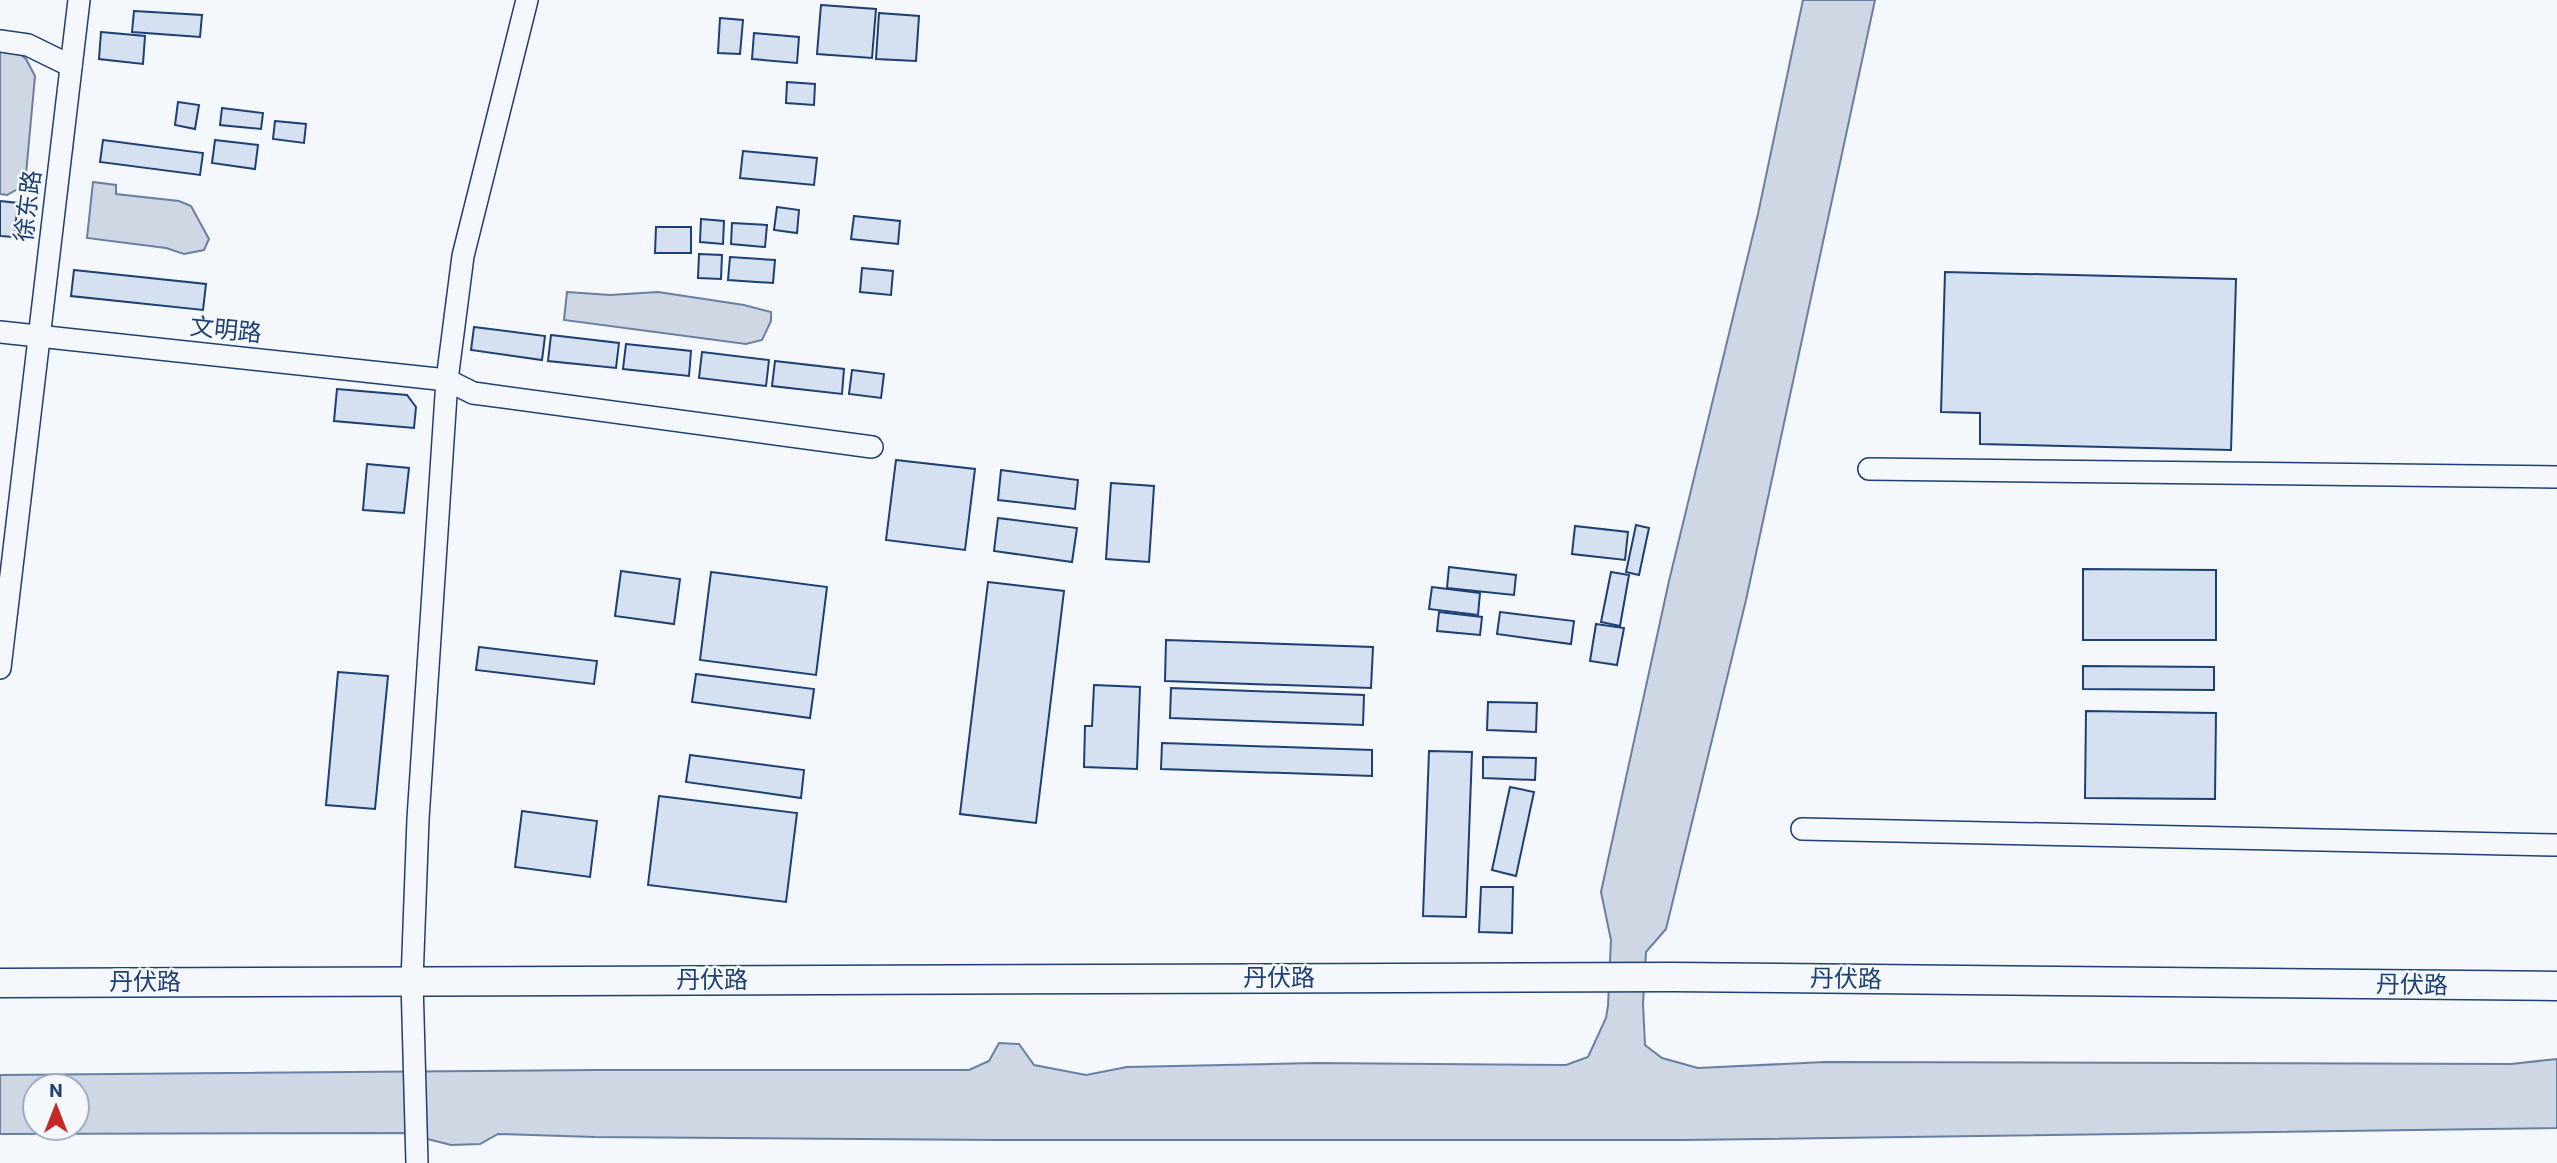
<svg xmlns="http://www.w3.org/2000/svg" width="2557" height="1163" viewBox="0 0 2557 1163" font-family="Roboto,'Noto Sans SC',sans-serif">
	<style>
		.water { fill: #cfd7e4; stroke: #687fa3; stroke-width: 2; fill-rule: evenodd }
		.building { fill: #d5e0f0; stroke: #1d3f73; stroke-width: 2 }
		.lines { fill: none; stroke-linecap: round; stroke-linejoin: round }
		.minor-casing { stroke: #1d3f73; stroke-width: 24 }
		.major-casing { stroke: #1d3f73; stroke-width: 31 }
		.minor { stroke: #f4f7fb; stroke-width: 21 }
		.major { stroke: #f4f7fb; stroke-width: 28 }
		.labels { text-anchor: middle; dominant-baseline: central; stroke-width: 5; stroke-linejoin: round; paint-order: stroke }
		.street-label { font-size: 24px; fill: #1d3f73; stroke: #f4f7fb }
	</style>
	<rect width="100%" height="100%" fill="#f4f7fb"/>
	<g class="water">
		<path d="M 1803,0 L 1875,0 L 1746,600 L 1666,929 L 1646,952 L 1643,1004 L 1645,1045 L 1662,1058 L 1698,1068 L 1825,1062 L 2511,1064 L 2557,1059 L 2557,1128 L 1684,1140 L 995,1140 L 595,1137 L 498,1134 L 480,1144 L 451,1145 L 404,1133 L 0,1134 L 0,1075 L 596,1070 L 969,1070 L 989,1061 L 999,1043 L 1019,1044 L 1034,1065 L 1086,1075 L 1127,1067 L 1315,1063 L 1566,1065 L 1588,1057 L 1606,1018 L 1608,1006 L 1611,940 L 1601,892 L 1669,581 L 1758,214 ZM 35,1086 L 77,1086 L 77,1128 L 35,1128 Z"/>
		<path d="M 0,49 L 15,50 L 26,59 L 35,76 L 25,185 L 7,195 L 0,194 Z"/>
		<path d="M 93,182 L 116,185 L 116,194 L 179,201 L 191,206 L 209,239 L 204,250 L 184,254 L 166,248 L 87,238 Z"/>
		<path d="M 567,292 L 610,295 L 658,292 L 744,305 L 771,312 L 771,321 L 762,340 L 746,344 L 564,320 Z"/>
	</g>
	<g class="building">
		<path d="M 821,5 L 876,9 L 872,58 L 817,54 Z"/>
		<path d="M 134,11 L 202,15 L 200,37 L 132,32 Z"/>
		<path d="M 879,13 L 919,16 L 916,61 L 876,59 Z"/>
		<path d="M 720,18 L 743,20 L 740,54 L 718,53 Z"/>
		<path d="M 101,32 L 145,36 L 143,64 L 99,59 Z"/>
		<path d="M 754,33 L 799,37 L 797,63 L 752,59 Z"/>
		<path d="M 787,82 L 815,84 L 814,105 L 786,103 Z"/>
		<path d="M 178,102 L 199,105 L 195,129 L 175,125 Z"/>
		<path d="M 222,108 L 263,113 L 261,129 L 220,125 Z"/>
		<path d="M 275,121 L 306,124 L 304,143 L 273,139 Z"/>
		<path d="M 103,140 L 203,153 L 200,175 L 100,162 Z"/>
		<path d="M 215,140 L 258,145 L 255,169 L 212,163 Z"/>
		<path d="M 743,151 L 817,158 L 814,185 L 740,178 Z"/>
		<path d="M 0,201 L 18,203 L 14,237 L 0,236 Z"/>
		<path d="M 777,207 L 799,210 L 797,233 L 774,230 Z"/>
		<path d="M 854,216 L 900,221 L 898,244 L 851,239 Z"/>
		<path d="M 701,219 L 724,221 L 723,244 L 700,242 Z"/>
		<path d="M 732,223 L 767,225 L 765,247 L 731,244 Z"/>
		<path d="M 656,227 L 691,227 L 691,253 L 655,253 Z"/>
		<path d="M 699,254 L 722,255 L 721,279 L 698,278 Z"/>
		<path d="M 730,257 L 775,260 L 773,283 L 728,280 Z"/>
		<path d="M 862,268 L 893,271 L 891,295 L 860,292 Z"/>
		<path d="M 74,270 L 206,284 L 203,310 L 71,296 Z"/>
		<path d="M 1945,272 L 2236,279 L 2231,450 L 1980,444 L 1980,413 L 1941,412 Z"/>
		<path d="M 474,327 L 545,336 L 542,360 L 471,350 Z"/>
		<path d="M 551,335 L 619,343 L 616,368 L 548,361 Z"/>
		<path d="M 626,344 L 691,351 L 689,376 L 623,369 Z"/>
		<path d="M 702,352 L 769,360 L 766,386 L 699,378 Z"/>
		<path d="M 775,361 L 844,369 L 842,394 L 772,386 Z"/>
		<path d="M 852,370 L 884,374 L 881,398 L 849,394 Z"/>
		<path d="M 337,389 L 407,395 L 416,407 L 414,428 L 334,421 Z"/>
		<path d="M 896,460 L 975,469 L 965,550 L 886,540 Z"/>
		<path d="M 367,464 L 409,468 L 404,513 L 363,510 Z"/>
		<path d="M 1001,470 L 1078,480 L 1075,509 L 998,500 Z"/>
		<path d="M 1111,483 L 1154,486 L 1149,562 L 1106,559 Z"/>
		<path d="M 998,518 L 1077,528 L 1072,562 L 994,551 Z"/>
		<path d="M 1636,525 L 1649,528 L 1639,575 L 1626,572 Z"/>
		<path d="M 1575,526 L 1628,532 L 1625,560 L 1572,554 Z"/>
		<path d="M 1449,567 L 1516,575 L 1514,595 L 1447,588 Z"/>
		<path d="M 2083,569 L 2216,570 L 2216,640 L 2083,640 Z"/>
		<path d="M 621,571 L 680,579 L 674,624 L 615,616 Z"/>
		<path d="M 711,572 L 827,587 L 816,675 L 700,660 Z"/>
		<path d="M 1611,572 L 1629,575 L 1620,626 L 1601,622 Z"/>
		<path d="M 988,582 L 1064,591 L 1036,823 L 960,814 Z"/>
		<path d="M 1432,587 L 1480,593 L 1478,615 L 1429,609 Z"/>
		<path d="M 1439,612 L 1482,617 L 1480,635 L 1437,631 Z"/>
		<path d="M 1500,612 L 1574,621 L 1571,644 L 1497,634 Z"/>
		<path d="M 1596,624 L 1624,628 L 1617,665 L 1590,661 Z"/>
		<path d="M 1166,640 L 1373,647 L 1371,688 L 1165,681 Z"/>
		<path d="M 479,647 L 597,661 L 594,684 L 476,670 Z"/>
		<path d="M 2083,666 L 2214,667 L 2214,690 L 2083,689 Z"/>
		<path d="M 338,672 L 388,676 L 375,809 L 326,805 Z"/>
		<path d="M 696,674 L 814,689 L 810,718 L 692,702 Z"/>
		<path d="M 1094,685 L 1140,687 L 1137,769 L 1084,767 L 1085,726 L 1092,726 Z"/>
		<path d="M 1171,688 L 1364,695 L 1363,725 L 1170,718 Z"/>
		<path d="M 1488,702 L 1537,703 L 1536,732 L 1487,730 Z"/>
		<path d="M 2086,711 L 2216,713 L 2215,799 L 2085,798 Z"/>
		<path d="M 1162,743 L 1372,750 L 1372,776 L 1161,769 Z"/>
		<path d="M 1429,751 L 1472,752 L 1466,917 L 1423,916 Z"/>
		<path d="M 690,755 L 804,770 L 801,798 L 686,782 Z"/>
		<path d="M 1483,757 L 1536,758 L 1535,780 L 1483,778 Z"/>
		<path d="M 1510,787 L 1534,792 L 1516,876 L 1492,870 Z"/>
		<path d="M 659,796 L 797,813 L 786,902 L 648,885 Z"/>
		<path d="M 522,811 L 597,821 L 590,877 L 515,867 Z"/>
		<path d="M 1481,887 L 1513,887 L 1512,933 L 1479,932 Z"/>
	</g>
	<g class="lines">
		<defs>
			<g id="minor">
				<path d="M 0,41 L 28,45 L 71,66"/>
				<path d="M 0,332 L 447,380 L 473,393 L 872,447"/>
				<path d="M 1869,469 L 2557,477"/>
				<path d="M 0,668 L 79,0"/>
				<path d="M 1802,829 L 2557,845"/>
				<path d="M 417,1163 L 412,981 L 418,819 L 447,380 L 463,256 L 527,0"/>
			</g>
			<path id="major" d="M 0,983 L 1672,977 L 2557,986"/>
		</defs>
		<use href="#minor" class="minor-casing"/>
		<use href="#major" class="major-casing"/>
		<use href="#minor" class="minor"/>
		<use href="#major" class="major"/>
	</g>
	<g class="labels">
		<g class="street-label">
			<text transform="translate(28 206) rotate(-83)">徐东路</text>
			<text transform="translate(226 330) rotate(6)">文明路</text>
			<text x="1279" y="978">丹伏路</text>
			<text transform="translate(1846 979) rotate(1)">丹伏路</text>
			<text x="712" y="980">丹伏路</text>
			<text x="145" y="982">丹伏路</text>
			<text transform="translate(2412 985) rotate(1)">丹伏路</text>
		</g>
	</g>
	<g transform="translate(56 1107)"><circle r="33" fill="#f4f7fb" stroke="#9eadc5" stroke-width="2"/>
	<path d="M0-5L12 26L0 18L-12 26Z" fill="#c62828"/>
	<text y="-10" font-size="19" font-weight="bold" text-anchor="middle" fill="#1d3f73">N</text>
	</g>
</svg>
